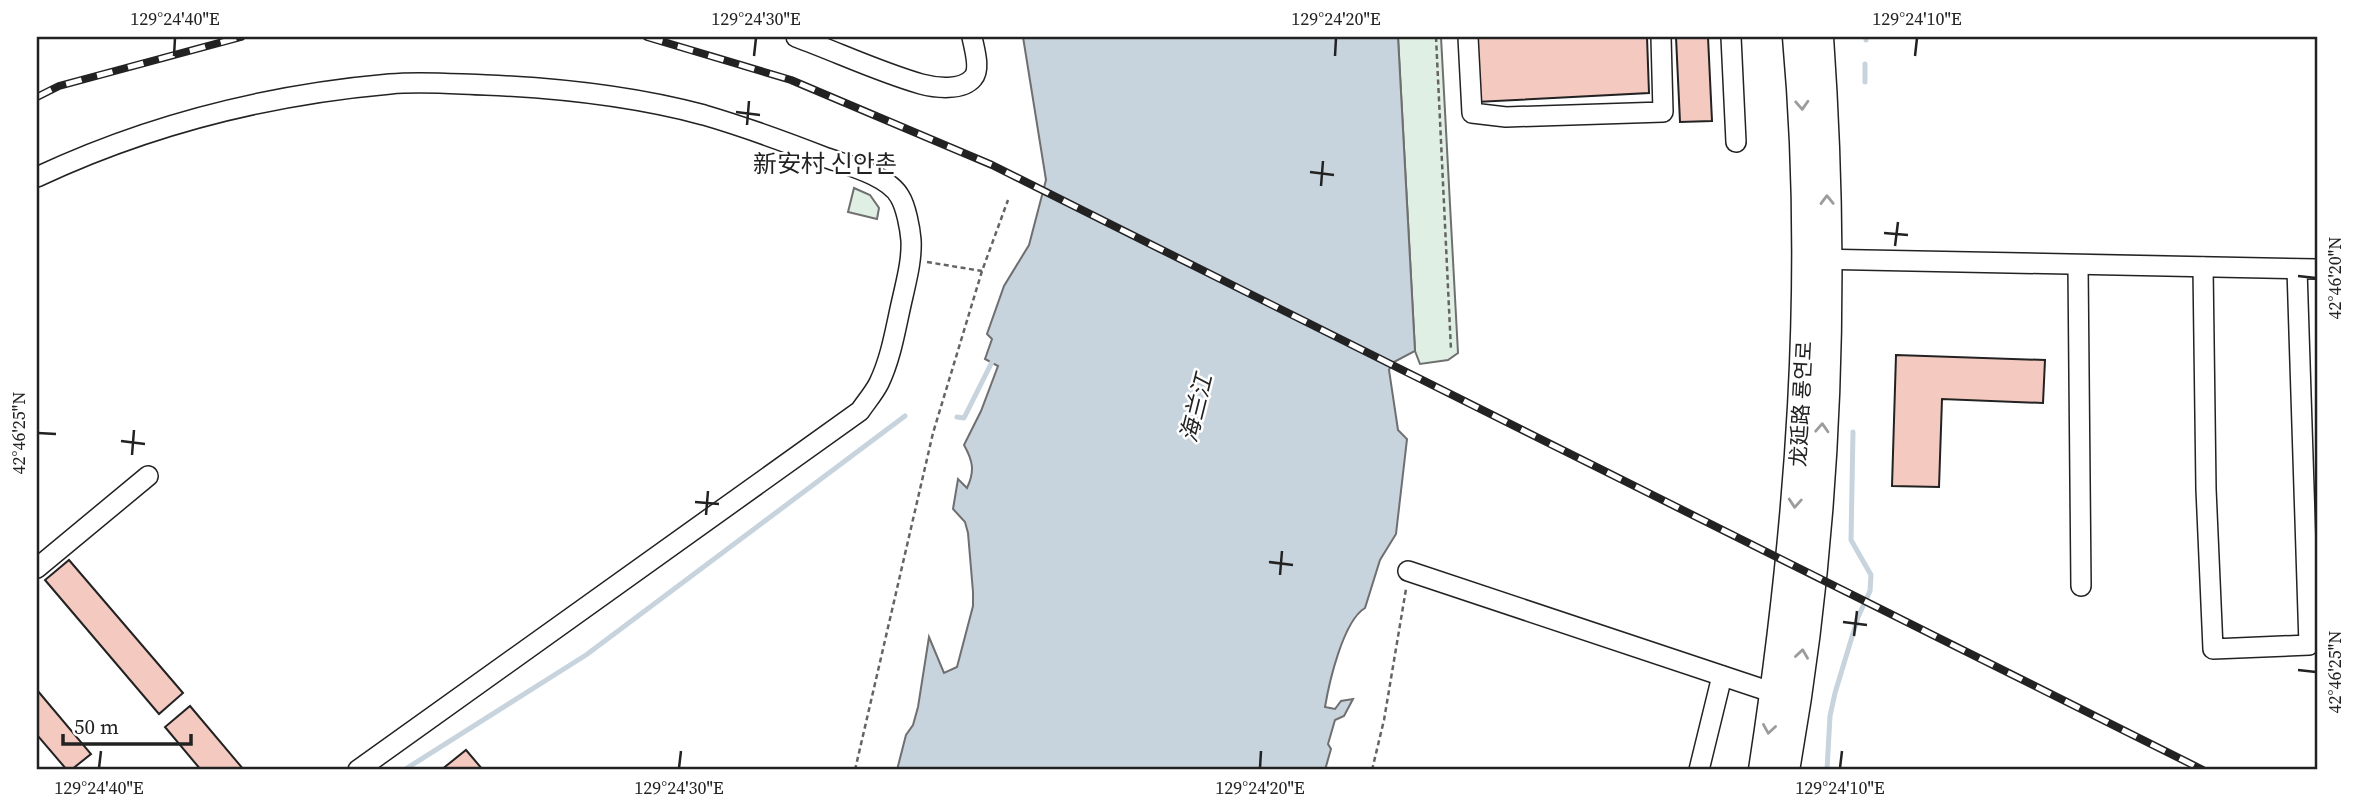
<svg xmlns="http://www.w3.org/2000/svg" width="2354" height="807" viewBox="0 0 2354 807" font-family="'Source Serif 4','Noto Sans SC','Noto Sans KR',serif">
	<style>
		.green { fill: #e0efe3; stroke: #6f6f6f; stroke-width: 2 }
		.water { fill: #c7d3dd; stroke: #6f6f6f; stroke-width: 2 }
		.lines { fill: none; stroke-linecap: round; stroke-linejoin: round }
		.stream { stroke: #c7d3dd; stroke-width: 5 }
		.building { fill: #f3c9c0; stroke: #222; stroke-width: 2 }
		.minor-casing { stroke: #222; stroke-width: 22 }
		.highway-casing { stroke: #222; stroke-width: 31 }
		.path { stroke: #646464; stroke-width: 2.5; stroke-dasharray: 5 3.5; stroke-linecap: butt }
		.minor { stroke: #fff; stroke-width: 19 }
		.highway { stroke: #fff; stroke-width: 28 }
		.rail-casing { stroke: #222; stroke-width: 8 }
		.rail { stroke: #fff; stroke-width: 5; stroke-dasharray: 16; stroke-linecap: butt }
		.oneway { stroke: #9c9c9c }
		.ticks { fill: none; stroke: #222; stroke-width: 2.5 }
		.labels { text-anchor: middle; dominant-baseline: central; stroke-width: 5; stroke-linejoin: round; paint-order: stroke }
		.street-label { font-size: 21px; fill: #222; stroke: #fff }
		.water-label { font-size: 23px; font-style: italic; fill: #222; stroke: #fff }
		.quarter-label { font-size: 24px; fill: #222; stroke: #fff }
		.neatline { fill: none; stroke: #222; stroke-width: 2.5 }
		.ticks-label { font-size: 18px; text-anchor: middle; fill: #222 }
	</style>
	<rect width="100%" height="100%" fill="#fff"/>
	<g class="green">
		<path d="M 1398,37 L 1441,37 L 1458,353 L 1448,360 L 1420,364 L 1415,351 Z"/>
		<path d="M 854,188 L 870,195 L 879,208 L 877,219 L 848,212 Z"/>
	</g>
	<path class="water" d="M 1023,37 L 1398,37 L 1415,351 L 1392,363 L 1389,370 L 1398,430 L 1407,439 L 1396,534 L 1380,560 L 1365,608 C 1343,621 1329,683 1325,707 L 1335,709 L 1341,701 L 1353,699 L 1344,716 L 1335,720 L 1328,744 L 1331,749 L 1325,770 L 897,770 L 906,735 L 913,725 L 918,707 L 929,637 L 944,673 L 957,667 L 973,606 L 973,592 L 968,533 L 965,522 L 953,509 L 958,479 L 967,488 C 975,471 973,461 964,445 L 981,411 L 998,366 L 985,359 L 992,339 L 987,334 L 1004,286 L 1029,245 L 1046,180 Z"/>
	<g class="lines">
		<g class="stream">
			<path d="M 1866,40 L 1866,37"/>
			<path d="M 1865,82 L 1865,64"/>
			<path d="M 957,417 L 964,418 L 995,356"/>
			<path d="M 404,770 L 586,655 L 905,416"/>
			<path d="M 1827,770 L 1830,716 L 1835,693 L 1858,617 L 1870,591 L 1871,575 L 1851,540 L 1853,432"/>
		</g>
	</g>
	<g class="building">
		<path d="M 1473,37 L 1647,37 L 1649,93 L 1476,102 Z"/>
		<path d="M 1676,37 L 1708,37 L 1712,121 L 1680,122 Z"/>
		<path d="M 1896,355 L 2045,360 L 2043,403 L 1942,399 L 1939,487 L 1892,486 Z"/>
		<path d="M 69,560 L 183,693 L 159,714 L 45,580 Z"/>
		<path d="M 37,690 L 91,754 L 71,770 L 67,770 L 37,735 Z"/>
		<path d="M 190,706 L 244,770 L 201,770 L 165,727 Z"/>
		<path d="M 466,750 L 483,770 L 441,770 Z"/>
	</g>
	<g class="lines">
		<defs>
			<g id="minor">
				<path d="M 796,37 C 837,52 879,72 921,84 C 936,88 962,91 973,78 C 981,69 974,48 972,37"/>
				<path d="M 1468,37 L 1472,113 L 1506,117 L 1663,112 L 1661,37"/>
				<path d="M 1731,37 L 1736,142"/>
				<path d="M 37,177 C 150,124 265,95 390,84 C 421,81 454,84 486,85 C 559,88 633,96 704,115 C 745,127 786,142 827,158 C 847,165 889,176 900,197 C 906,207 910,228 911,240 C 912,259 907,278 903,296 C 896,325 892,356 879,383 C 874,393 866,402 860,411 L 358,770"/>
				<path d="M 1814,259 L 2317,269"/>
				<path d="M 2078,265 L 2081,586"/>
				<path d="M 2203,267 L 2206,489 L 2213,649 L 2309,645 L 2297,269"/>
				<path d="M 37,568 L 148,476"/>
				<path d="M 1408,571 L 1774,693"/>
				<path d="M 1699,770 L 1722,676"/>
			</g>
			<g id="highway">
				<path d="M 1763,770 C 1800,528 1819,281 1797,37"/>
				<path d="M 1785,770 C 1828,530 1836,280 1819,37"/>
			</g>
		</defs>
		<use href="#minor" class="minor-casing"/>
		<use href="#highway" class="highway-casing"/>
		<g class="path">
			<path d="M 1436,37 L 1451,350"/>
			<path d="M 927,262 L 982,271"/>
			<path d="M 855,770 L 933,433 L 982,271 L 1008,200"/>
			<path d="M 1372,770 L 1384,720 L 1406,589"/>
		</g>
		<use href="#minor" class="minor"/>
		<use href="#highway" class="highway"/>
		<defs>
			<g id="rail">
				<path d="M 647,37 L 791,80 L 992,165 L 2203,770"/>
				<path d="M 37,97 L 59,86 L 241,37"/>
			</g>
		</defs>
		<use href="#rail" class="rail-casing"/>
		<use href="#rail" class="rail"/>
	</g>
	<defs><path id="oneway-chevron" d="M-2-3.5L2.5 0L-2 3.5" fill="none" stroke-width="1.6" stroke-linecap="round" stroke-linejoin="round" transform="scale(1.75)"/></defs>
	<g class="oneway">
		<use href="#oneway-chevron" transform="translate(1802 105) rotate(87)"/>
		<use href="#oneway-chevron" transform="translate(1827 200) rotate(-91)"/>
		<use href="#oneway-chevron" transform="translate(1822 428) rotate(-87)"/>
		<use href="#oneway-chevron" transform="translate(1795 503) rotate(94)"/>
		<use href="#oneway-chevron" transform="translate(1802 654) rotate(-82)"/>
		<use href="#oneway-chevron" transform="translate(1769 729) rotate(99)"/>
	</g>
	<path class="ticks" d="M 174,56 L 175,38M 754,56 L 756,38M 1335,56 L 1336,38M 1915,56 L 1917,38M 736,112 L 760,115M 747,125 L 749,101M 1310,172 L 1334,175M 1321,186 L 1323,161M 1884,233 L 1908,235M 1895,246 L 1898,222M 2298,276 L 2316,278M 38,433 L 56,434M 121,441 L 145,444M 132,455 L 134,430M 695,502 L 719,504M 706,515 L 708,491M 1269,562 L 1293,565M 1280,575 L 1282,551M 1843,622 L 1867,625M 1854,636 L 1857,611M 2298,670 L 2316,672M 99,768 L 101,751M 679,768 L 681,751M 1260,768 L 1261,751M 1840,768 L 1842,751"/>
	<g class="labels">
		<g class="street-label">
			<text transform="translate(1801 404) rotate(-87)">龙延路 룡연로</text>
		</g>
		<g class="water-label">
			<text transform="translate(1196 408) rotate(-76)">海兰江</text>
		</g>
		<g class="quarter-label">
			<text x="825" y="163">新安村 신안촌</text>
		</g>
	</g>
	<rect width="2354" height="807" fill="none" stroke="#ffffff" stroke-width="77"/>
	<path d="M63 734v10h128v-10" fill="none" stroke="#222222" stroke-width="3.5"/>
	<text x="74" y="734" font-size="21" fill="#222222" stroke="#ffffff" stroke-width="5" paint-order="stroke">50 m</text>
	<rect x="38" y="38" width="2278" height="730" class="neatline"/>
	<g class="ticks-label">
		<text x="175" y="25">129°24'40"E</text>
		<text x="756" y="25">129°24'30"E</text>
		<text x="1336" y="25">129°24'20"E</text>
		<text x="1917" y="25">129°24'10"E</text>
		<text transform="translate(2335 278) rotate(-90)" y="6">42°46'20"N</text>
		<text transform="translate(19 433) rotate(-90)" y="6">42°46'25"N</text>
		<text transform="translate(2335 672) rotate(-90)" y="6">42°46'25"N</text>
		<text x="99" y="794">129°24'40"E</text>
		<text x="679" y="794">129°24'30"E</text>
		<text x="1260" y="794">129°24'20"E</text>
		<text x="1840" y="794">129°24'10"E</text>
	</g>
</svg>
